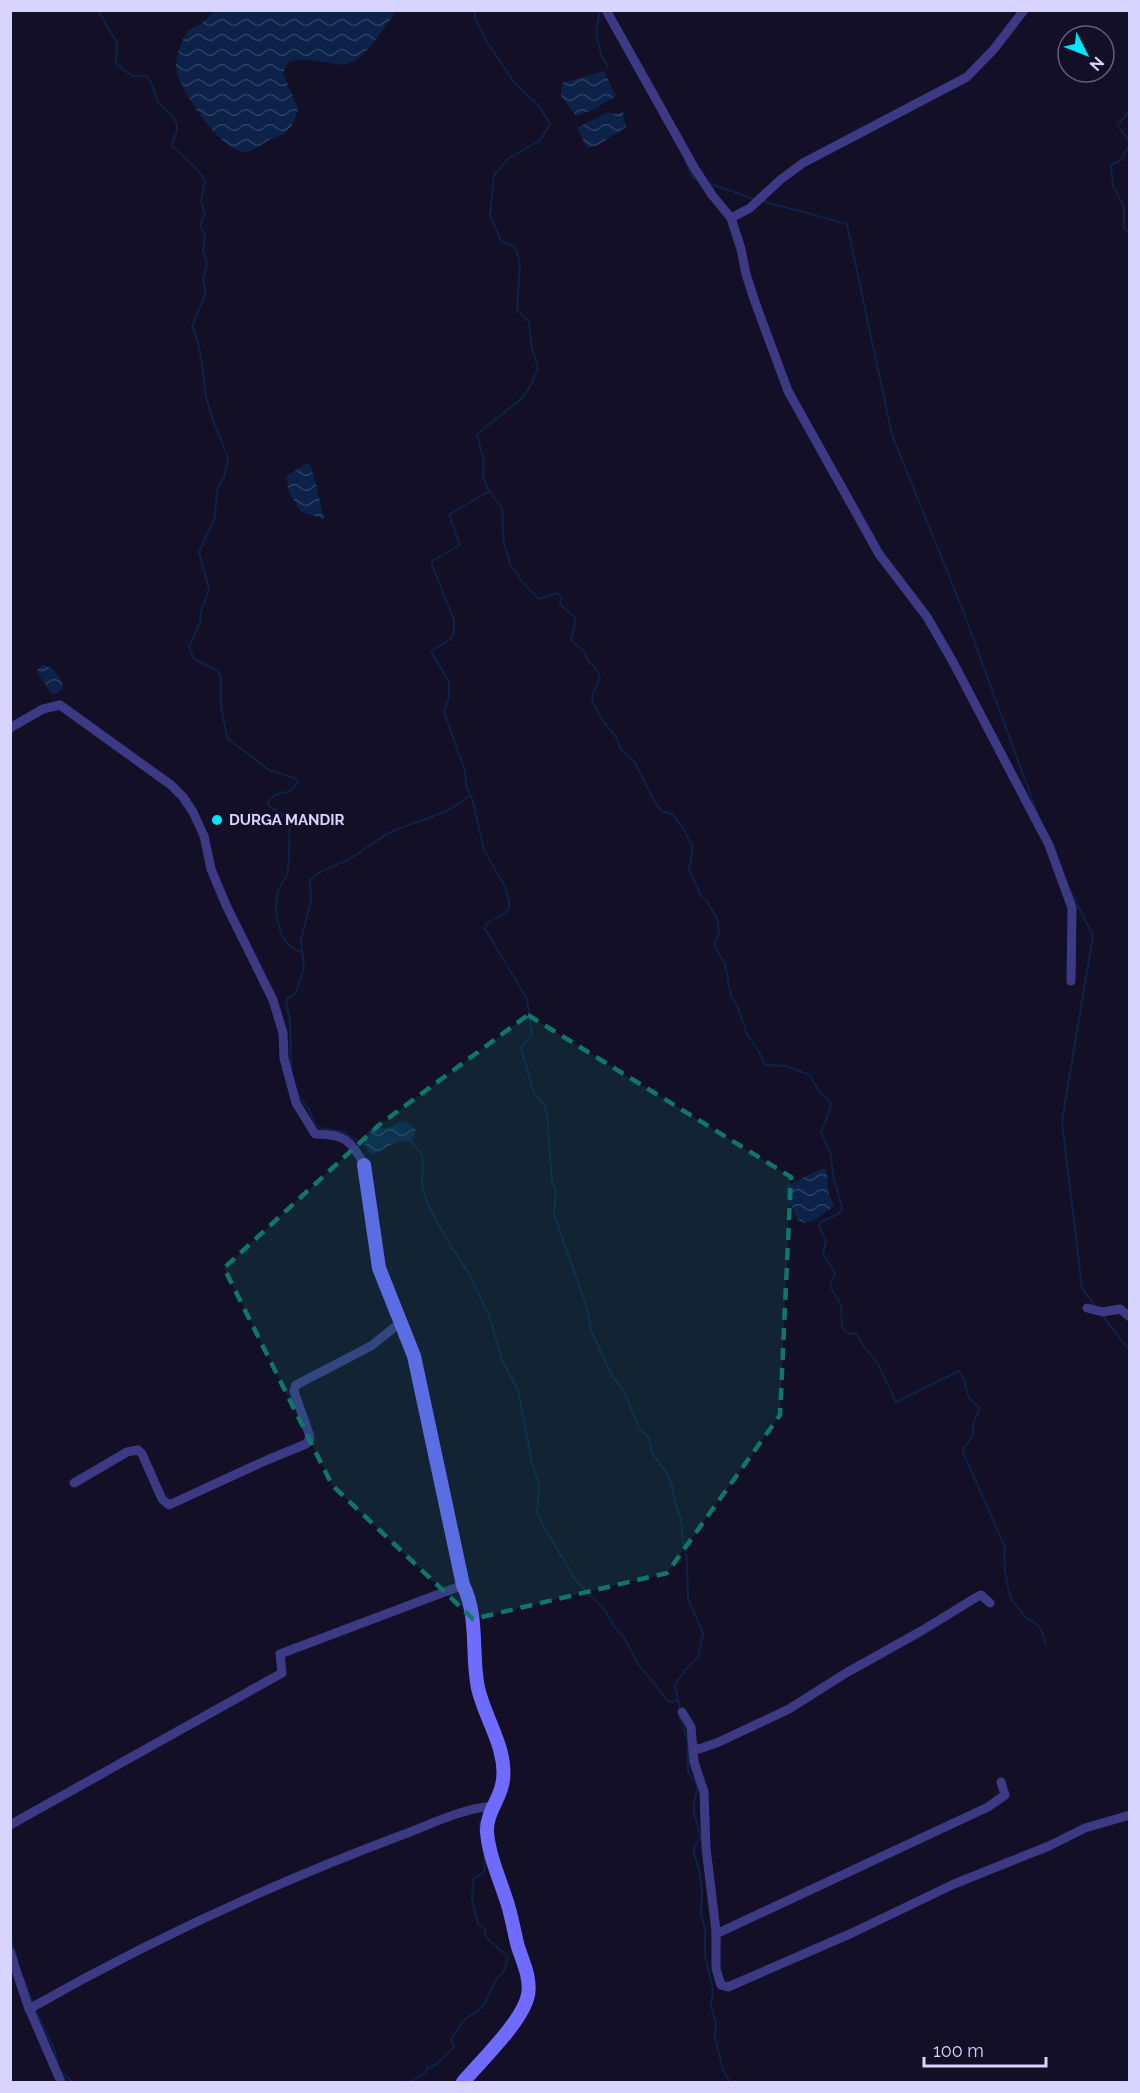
<svg xmlns="http://www.w3.org/2000/svg" width="1140" height="2093" viewBox="0 0 1140 2093" font-family="Raleway,sans-serif">
	<style>
		.water { fill: url(#water-waves) }
		.lines { fill: none; stroke-linecap: round; stroke-linejoin: round }
		.stream { stroke: #0c2248; stroke-width: 2 }
		.street { stroke: #3d3a85; stroke-width: 9 }
		.secondary { stroke: #6f6bff; stroke-width: 14 }
		.marked { fill: #0f766e; fill-opacity: 0.2; stroke: #0f766e; stroke-width: 4.5; stroke-dasharray: 12 8; stroke-linejoin: round }
		.poi-dot { fill: #00e5ff; stroke: #130f26; stroke-width: 2 }
		.labels { text-anchor: middle; dominant-baseline: central; stroke-width: 4.5; stroke-linejoin: round; paint-order: stroke }
		.poi-label { font-size: 15px; font-weight: bold; fill: #d9d4ff; stroke: #130f26; text-anchor: start }
	</style>
	<defs>
		<pattern id="water-waves" width="16" height="10" patternUnits="userSpaceOnUse" patternTransform="scale(1.5)"><rect width="16" height="10" fill="#0c2248"/><path d="M0 5q4-4 8 0t8 0" fill="none" stroke="#2f4163"/></pattern>
	</defs>
	<rect width="100%" height="100%" fill="#130f26"/>
	<g class="water">
		<path d="M 215,10 L 396,10 L 396,11 C 386,25 368,54 353,62 C 344,66 333,64 324,62 C 310,60 300,57 287,63 L 283,73 L 298,109 C 295,119 292,130 282,135 C 278,137 273,138 269,140 C 261,144 254,152 244,152 C 221,151 179,90 176,68 C 175,58 180,46 184,37 C 188,28 194,28 201,24 C 206,20 210,15 215,10 Z"/>
		<path d="M 604,71 L 616,96 L 593,110 L 576,116 L 561,96 L 562,83 Z"/>
		<path d="M 608,112 L 614,114 L 623,112 L 626,127 L 598,145 L 587,148 L 577,128 Z"/>
		<path d="M 307,463 L 310,464 C 317,482 319,501 324,519 L 301,512 L 289,492 L 286,476 Z"/>
		<path d="M 43,665 C 53,666 63,679 63,688 L 56,694 L 51,693 L 36,671 Z"/>
		<path d="M 399,1122 C 407,1122 412,1123 416,1131 L 411,1141 C 406,1142 400,1141 395,1143 C 386,1146 381,1153 371,1154 C 365,1149 364,1142 365,1135 L 372,1129 L 390,1127 Z"/>
		<path d="M 821,1169 L 825,1169 L 827,1172 L 828,1191 L 834,1206 C 818,1217 802,1236 792,1209 C 789,1200 784,1195 786,1186 Z"/>
	</g>
	<g class="lines">
		<g class="stream">
			<path d="M 98,10 L 117,43 L 116,64 L 132,76 C 136,77 143,75 146,76 C 153,80 154,95 158,102 C 164,110 178,117 177,128 C 177,135 172,139 172,146 L 197,169 L 205,181 L 201,201 L 205,214 L 200,225 L 205,236 L 203,250 L 207,264 L 203,278 L 205,288 L 205,295 L 192,326 C 202,346 202,373 206,396 C 210,415 218,432 225,450"/>
			<path d="M 475,10 L 475,17 L 485,39 L 514,82 L 539,106 L 550,124 L 540,140 L 508,159 L 494,175 L 490,215 L 501,241 L 515,247 L 520,263 L 517,310 L 529,322 L 532,348 L 538,368 C 535,375 532,383 528,390 C 518,406 491,420 477,435 L 484,461 L 483,477 L 489,491 L 502,508 L 504,543 L 511,567 L 517,573 L 521,581 L 539,599 L 556,593 L 561,596 L 560,604 L 576,619 L 571,640 L 584,651 L 588,661 L 597,670 L 600,678 L 592,696 L 593,703 L 603,721 L 616,737 L 621,750 L 634,761 L 653,799 L 661,811 L 672,814 L 682,826 L 693,848 L 689,869 L 701,896 L 707,901 L 718,921 L 719,932 L 715,942 L 715,947 L 725,964 L 731,996 L 737,1005 L 747,1034 L 758,1050 L 765,1065 L 786,1066 L 810,1075 L 817,1088 L 831,1104 L 830,1109 L 821,1133 L 831,1154 L 833,1176 L 842,1207 L 840,1213 L 821,1222 L 819,1226 L 826,1241 L 823,1254 L 835,1273 L 830,1286 L 841,1305 L 842,1326 L 846,1333 L 857,1334 L 861,1342 L 878,1364 L 896,1402 L 959,1371 L 964,1380 L 969,1398 L 980,1408 L 974,1421 L 972,1437 L 964,1447 L 963,1452 L 1005,1547 C 1003,1559 1006,1588 1012,1600 C 1016,1607 1022,1612 1027,1619 C 1041,1624 1042,1631 1046,1644"/>
			<path d="M 600,10 L 596,33 L 601,55 L 608,67"/>
			<path d="M 1110,10 L 1117,10"/>
			<path d="M 1130,111 L 1117,125 L 1130,142"/>
			<path d="M 1130,143 L 1121,160 L 1111,165 L 1113,186 L 1124,207 L 1124,228 L 1130,234"/>
			<path d="M 685,160 L 693,178 L 697,179"/>
			<path d="M 708,183 L 754,199"/>
			<path d="M 762,201 L 847,224 L 892,435 L 962,608 L 1038,815"/>
			<path d="M 227,455 L 228,461 L 224,477 L 217,490 L 215,517 L 199,552 L 209,589 L 201,612 L 200,623 L 189,647 L 194,659 L 218,671 L 221,677 L 221,706 L 227,738 L 269,770 L 294,778 L 298,781 L 291,791 L 277,794 L 269,800 L 268,805 C 275,812 285,812 289,823 C 290,828 289,869 287,874 C 285,880 280,885 278,891 C 273,911 278,947 301,951"/>
			<path d="M 489,491 L 449,515 L 460,545 L 432,561 L 432,565 L 454,620 L 454,634 L 451,639 L 431,651 L 449,682 L 449,697 L 444,712 L 465,771 L 466,785 L 473,801 L 484,850 L 505,887 L 509,901 L 509,908 L 505,913 L 487,923 L 485,929 L 527,999 L 532,1034 L 521,1048 L 534,1093 L 545,1106 L 547,1114 L 552,1182 L 556,1190 L 554,1214 L 587,1308 L 591,1331 L 614,1379 L 624,1391 L 639,1429 L 649,1438 L 652,1452 L 667,1474 L 672,1485 L 675,1503 L 681,1519 L 683,1543 L 687,1559 L 688,1599 L 703,1633 L 698,1658 L 685,1670 L 675,1685 L 680,1709"/>
			<path d="M 1070,890 L 1093,936 L 1062,1121 L 1082,1288 L 1097,1308"/>
			<path d="M 291,1068 L 290,1021 L 286,1002 L 288,998 L 296,993 L 304,968 L 301,940 L 311,901 L 310,880 C 323,867 339,866 354,856 C 368,848 379,837 393,831 C 418,820 448,815 469,796"/>
			<path d="M 299,1096 L 308,1108 L 315,1124 L 321,1128 L 344,1132 L 366,1146"/>
			<path d="M 411,1141 L 422,1155 L 423,1164 L 422,1184 L 427,1202 L 446,1238 L 469,1274 L 489,1315 L 502,1360 L 518,1390 L 532,1463 L 539,1484 L 537,1512 L 543,1525 L 576,1581 L 605,1610 L 613,1625 L 624,1638 L 639,1665 L 668,1701 L 673,1702 L 678,1700"/>
			<path d="M 1102,1315 L 1130,1351"/>
			<path d="M 679,1714 L 688,1742 L 688,1772 L 696,1783 L 697,1790 L 694,1803 L 694,1813 L 701,1838 L 694,1847 L 694,1853 L 699,1870 L 702,1891 L 701,1914 L 705,1928 L 705,1956 L 713,1990 L 711,2006 L 716,2022 L 715,2038 L 723,2070 L 730,2082"/>
			<path d="M 479,1823 L 481,1833"/>
			<path d="M 10,1935 L 18,1961"/>
			<path d="M 23,1978 L 33,2003"/>
			<path d="M 35,2009 L 55,2051 L 58,2067"/>
			<path d="M 61,2071 L 72,2082"/>
			<path d="M 409,2082 L 425,2073 L 428,2067 L 430,2068 C 441,2063 445,2054 454,2047 L 451,2039 L 463,2021 L 480,2009 L 485,2003 L 491,1989 L 498,1977 L 504,1972 L 508,1957 L 486,1937 L 485,1929 L 478,1924 C 477,1912 468,1899 474,1888 L 472,1880 C 489,1869 485,1873 484,1853"/>
		</g>
		<g class="street">
			<path d="M 606,10 L 695,169 L 712,195 L 731,218 L 741,249 L 746,274 L 755,302 L 788,391 L 879,554 L 927,617 L 953,662 L 1049,845 L 1072,908 L 1071,981"/>
			<path d="M 731,218 L 750,208 L 780,180 L 803,163 L 967,77 L 994,49 L 1024,10"/>
			<path d="M 10,728 L 43,709 L 60,705 L 171,785 L 183,797 L 193,812 L 204,836 L 211,869 L 226,905 L 273,1000 L 283,1033 L 284,1058 L 296,1103 L 315,1134 C 343,1134 351,1139 364,1165"/>
			<path d="M 1087,1308 L 1103,1312 L 1120,1309 L 1130,1317"/>
			<path d="M 74,1483 L 127,1452 L 138,1450 L 142,1454 L 162,1499 L 169,1505 L 267,1460 L 306,1444 L 310,1438 L 309,1434 L 294,1391 L 296,1385 L 371,1346 L 401,1322"/>
			<path d="M 682,1712 L 691,1727 L 694,1762 L 704,1792 L 706,1848 L 716,1931 L 716,1969 L 721,1985 L 728,1987 L 852,1933 L 954,1884 L 1049,1846 L 1085,1828 L 1130,1815"/>
			<path d="M 694,1748 L 699,1749 L 719,1742 L 789,1709 L 846,1673 L 923,1630 L 975,1598 L 981,1595 L 990,1603"/>
			<path d="M 10,1825 L 282,1673 L 280,1654 L 463,1585"/>
			<path d="M 716,1934 L 988,1807 L 1005,1795 L 1001,1782"/>
			<path d="M 10,1952 L 28,2006 L 61,2082"/>
			<path d="M 29,2009 C 148,1941 274,1883 402,1835 C 432,1824 460,1809 493,1806"/>
		</g>
		<path class="secondary" d="M 364,1165 L 379,1268 L 414,1356 L 463,1585 C 479,1617 471,1654 478,1688 C 485,1719 507,1748 503,1780 C 501,1799 486,1812 487,1832 C 489,1856 500,1880 507,1902 C 512,1917 514,1932 518,1947 C 523,1962 531,1978 528,1995 C 523,2021 480,2062 463,2082"/>
	</g>
	<path class="marked" d="M 528,1015 L 791,1177 L 780,1415 L 667,1573 L 473,1619 L 332,1485 L 224,1268 L 379,1125 Z"/>
	<circle class="poi-dot" cx="217" cy="820" r="6"/>
	<g class="labels">
		<g class="poi-label">
			<text x="229" y="820">DURGA MANDIR</text>
		</g>
	</g>
	<rect width="1140" height="2093" fill="none" stroke="#d9d4ff" stroke-width="24"/>
	<g transform="translate(1086 54) rotate(132)"><circle r="28" fill="#130f26" stroke="#625e7d" stroke-width="1.5"/>
	<path d="M0-4.5L10 22L0 15L-10 22Z" fill="#00e5ff"/>
	<text y="-9" font-size="16" font-weight="bold" text-anchor="middle" fill="#d9d4ff">N</text>
	</g>
	<path d="M924 2057v9h122v-9" fill="none" stroke="#d9d4ff" stroke-width="3"/>
	<text x="933" y="2057" font-size="18" fill="#d9d4ff" stroke="#130f26" stroke-width="4.5" paint-order="stroke">100 m</text>
</svg>
